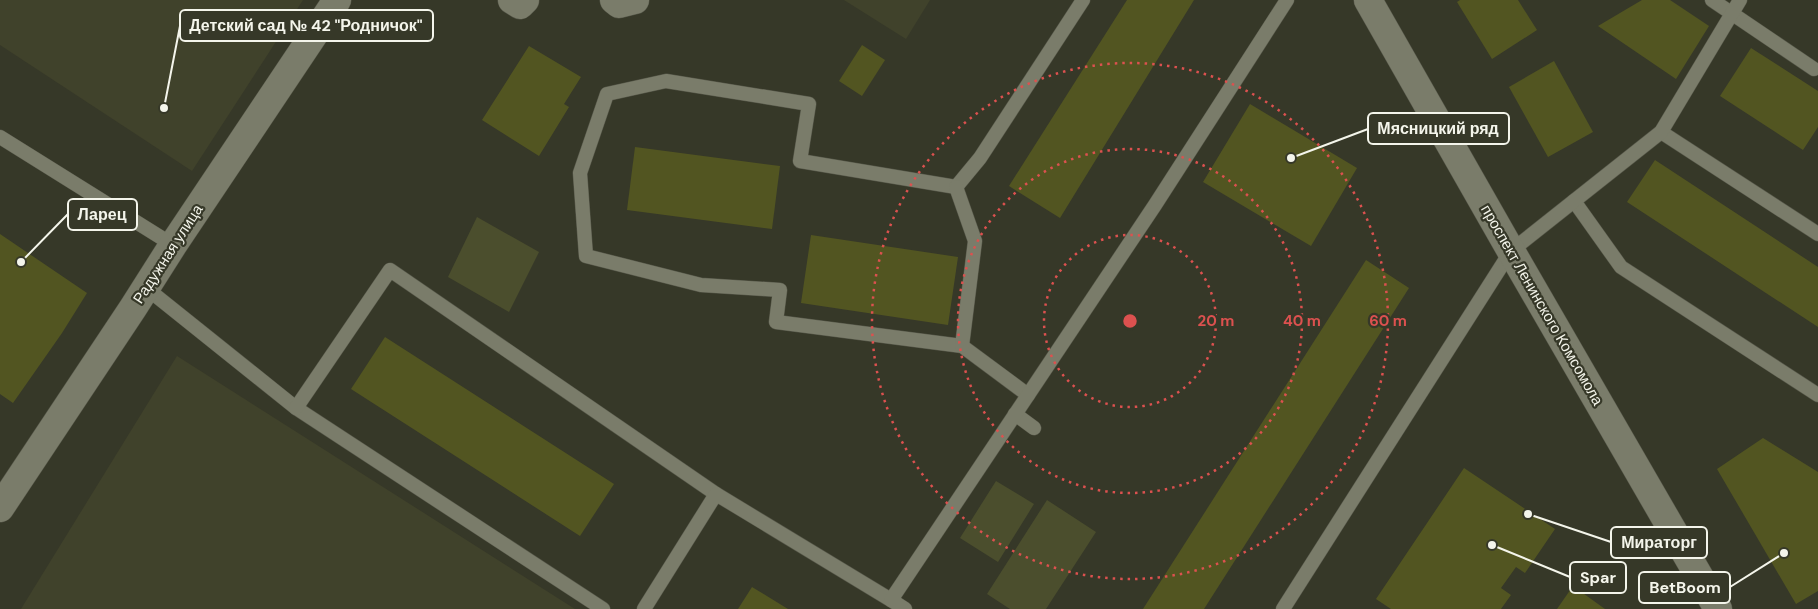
<svg xmlns="http://www.w3.org/2000/svg" width="1818" height="609" viewBox="0 0 1818 609" font-family="'DM Sans',sans-serif">
	<style>
		.built { fill: #40422b }
		.green { fill: #4b4e2d }
		.building { fill: #525521 }
		.lines { fill: none; stroke-linecap: round; stroke-linejoin: round }
		.lane-casing { stroke: #565749; stroke-width: 15 }
		.street-casing { stroke: #565749; stroke-width: 29 }
		.secondary-casing { stroke: #565749; stroke-width: 29 }
		.lane { stroke: #7a7c6a; stroke-width: 14 }
		.street { stroke: #7a7c6a; stroke-width: 28 }
		.secondary { stroke: #7a7c6a; stroke-width: 28 }
		.ring { fill: none; stroke: #dc514f; stroke-width: 2.5; stroke-dasharray: 2.5 5 }
		.labels { text-anchor: middle; dominant-baseline: central; stroke-width: 4.5; stroke-linejoin: round; paint-order: stroke }
		.street-label { font-size: 15px; fill: #f4f5eb; stroke: #363828 }
		.centre { fill: #dc514f; stroke: #363828; stroke-width: 2.5 }
		.ring-label { font-size: 15px; text-anchor: middle; font-weight: bold; fill: #dc514f; stroke: #363828; stroke-width: 4.5; stroke-linejoin: round; paint-order: stroke }
		.leader { fill: none; stroke: #f4f5eb; stroke-width: 2 }
		.callout-dot { fill: #f4f5eb; stroke: #363828; stroke-width: 2 }
		.callout { fill: #363828; stroke: #f4f5eb; stroke-width: 2 }
		.callout-label { font-size: 16px; text-anchor: middle; font-weight: bold; fill: #f4f5eb }
	</style>
	<rect width="100%" height="100%" fill="#363828"/>
	<g class="built">
		<path d="M 0,0 L 303,0 L 192,171 L 0,45 Z"/>
		<path d="M 844,0 L 930,0 L 906,39 Z"/>
		<path d="M 177,356 L 575,609 L 21,609 Z"/>
	</g>
	<g class="green">
		<path d="M 477,217 L 539,252 L 509,312 L 448,277 Z"/>
		<path d="M 996,481 L 1034,504 L 998,562 L 960,538 Z"/>
		<path d="M 1047,500 L 1096,532 L 1046,609 L 1010,609 L 987,594 Z"/>
	</g>
	<g class="building">
		<path d="M 1127,0 L 1194,0 L 1060,218 L 1009,186 Z"/>
		<path d="M 1460,0 L 1518,0 L 1537,30 L 1492,59 L 1457,2 Z"/>
		<path d="M 1642,0 L 1670,0 L 1709,26 L 1676,79 L 1598,26 Z"/>
		<path d="M 862,45 L 885,60 L 862,96 L 839,81 Z"/>
		<path d="M 529,46 L 581,77 L 564,104 L 569,107 L 539,156 L 482,120 Z"/>
		<path d="M 1751,48 L 1818,91 L 1818,127 L 1803,150 L 1720,96 Z"/>
		<path d="M 1554,61 L 1593,132 L 1548,157 L 1509,87 Z"/>
		<path d="M 1250,104 L 1357,168 L 1311,246 L 1203,182 Z"/>
		<path d="M 635,147 L 780,166 L 772,229 L 627,210 Z"/>
		<path d="M 1655,160 L 1818,267 L 1818,327 L 1627,202 Z"/>
		<path d="M 0,234 L 87,293 L 62,333 L 13,403 L 0,394 Z"/>
		<path d="M 811,235 L 958,257 L 948,325 L 801,303 Z"/>
		<path d="M 1366,260 L 1409,288 L 1204,609 L 1143,609 Z"/>
		<path d="M 385,337 L 614,484 L 580,536 L 351,389 Z"/>
		<path d="M 1763,438 L 1818,472 L 1818,591 L 1796,604 L 1717,469 Z"/>
		<path d="M 1464,468 L 1555,529 L 1525,573 L 1516,567 L 1501,588 L 1511,595 L 1501,609 L 1391,609 L 1376,599 Z"/>
		<path d="M 1573,586 L 1605,609 L 1557,609 Z"/>
		<path d="M 752,587 L 788,609 L 738,609 Z"/>
	</g>
	<g class="lines">
		<defs>
			<g id="lane">
				<path d="M 1712,0 L 1814,69"/>
				<path d="M 1661,132 L 1818,234"/>
				<path d="M 0,137 L 173,245"/>
				<path d="M 956,187 L 800,161 L 809,104 L 666,81 L 607,94 L 580,173 L 586,256 L 701,285 L 780,290 L 776,322 L 962,346 L 1028,395"/>
				<path d="M 956,187 L 980,158 L 1083,0"/>
				<path d="M 956,187 L 975,241 L 962,346"/>
				<path d="M 1574,201 L 1621,267 L 1818,395"/>
				<path d="M 145,287 L 296,408 L 603,609"/>
				<path d="M 296,408 L 390,270 L 716,494"/>
				<path d="M 1015,414 L 1034,428"/>
				<path d="M 644,609 L 716,494 L 891,600"/>
				<path d="M 905,609 L 891,600 L 1155,205 L 1287,0"/>
				<path d="M 1283,609 L 1511,251 L 1661,132 L 1740,0"/>
			</g>
			<g id="street">
				<path d="M 512,0 L 520,5 L 525,0"/>
				<path d="M 614,0 L 619,4 L 635,0"/>
				<path d="M 0,508 L 133,308 L 173,245 L 337,0"/>
			</g>
			<path id="secondary" d="M 1368,0 L 1511,251 L 1718,609"/>
		</defs>
		<use href="#lane" class="lane-casing"/>
		<use href="#street" class="street-casing"/>
		<use href="#secondary" class="secondary-casing"/>
		<use href="#lane" class="lane"/>
		<use href="#street" class="street"/>
		<use href="#secondary" class="secondary"/>
	</g>
	<g class="ring">
		<circle cx="1130" cy="321" r="86"/>
		<circle cx="1130" cy="321" r="172"/>
		<circle cx="1130" cy="321" r="258"/>
	</g>
	<g class="labels">
		<g class="street-label">
			<text transform="translate(168 254) rotate(-57)">Радужная улица</text>
			<text transform="translate(1542 305) rotate(60)">проспект Ленинского Комсомола</text>
		</g>
	</g>
	<circle cx="1130" cy="321" r="8" class="centre"/>
	<g class="ring-label">
		<text x="1216" y="326">20 m</text>
		<text x="1302" y="326">40 m</text>
		<text x="1388" y="326">60 m</text>
	</g>
	<path class="leader" d="M164 108L180 26M1291 158L1368 129M21 262L68 214M1528 514L1611 542M1492 545L1570 577M1784 553L1730 587"/>
	<g class="callout-dot">
		<circle cx="164" cy="108" r="5"/>
		<circle cx="1291" cy="158" r="5"/>
		<circle cx="21" cy="262" r="5"/>
		<circle cx="1528" cy="514" r="5"/>
		<circle cx="1492" cy="545" r="5"/>
		<circle cx="1784" cy="553" r="5"/>
	</g>
	<g class="callout">
		<rect x="180" y="10" width="253" height="31" rx="5"/>
		<rect x="1368" y="113" width="141" height="31" rx="5"/>
		<rect x="68" y="199" width="69" height="31" rx="5"/>
		<rect x="1611" y="527" width="96" height="31" rx="5"/>
		<rect x="1570" y="562" width="56" height="31" rx="5"/>
		<rect x="1639" y="572" width="91" height="31" rx="5"/>
	</g>
	<g class="callout-label">
		<text x="306" y="31">Детский сад № 42 "Родничок"</text>
		<text x="1438" y="134">Мясницкий ряд</text>
		<text x="102" y="220">Ларец</text>
		<text x="1659" y="548">Мираторг</text>
		<text x="1598" y="583">Spar</text>
		<text x="1685" y="593">BetBoom</text>
	</g>
</svg>
